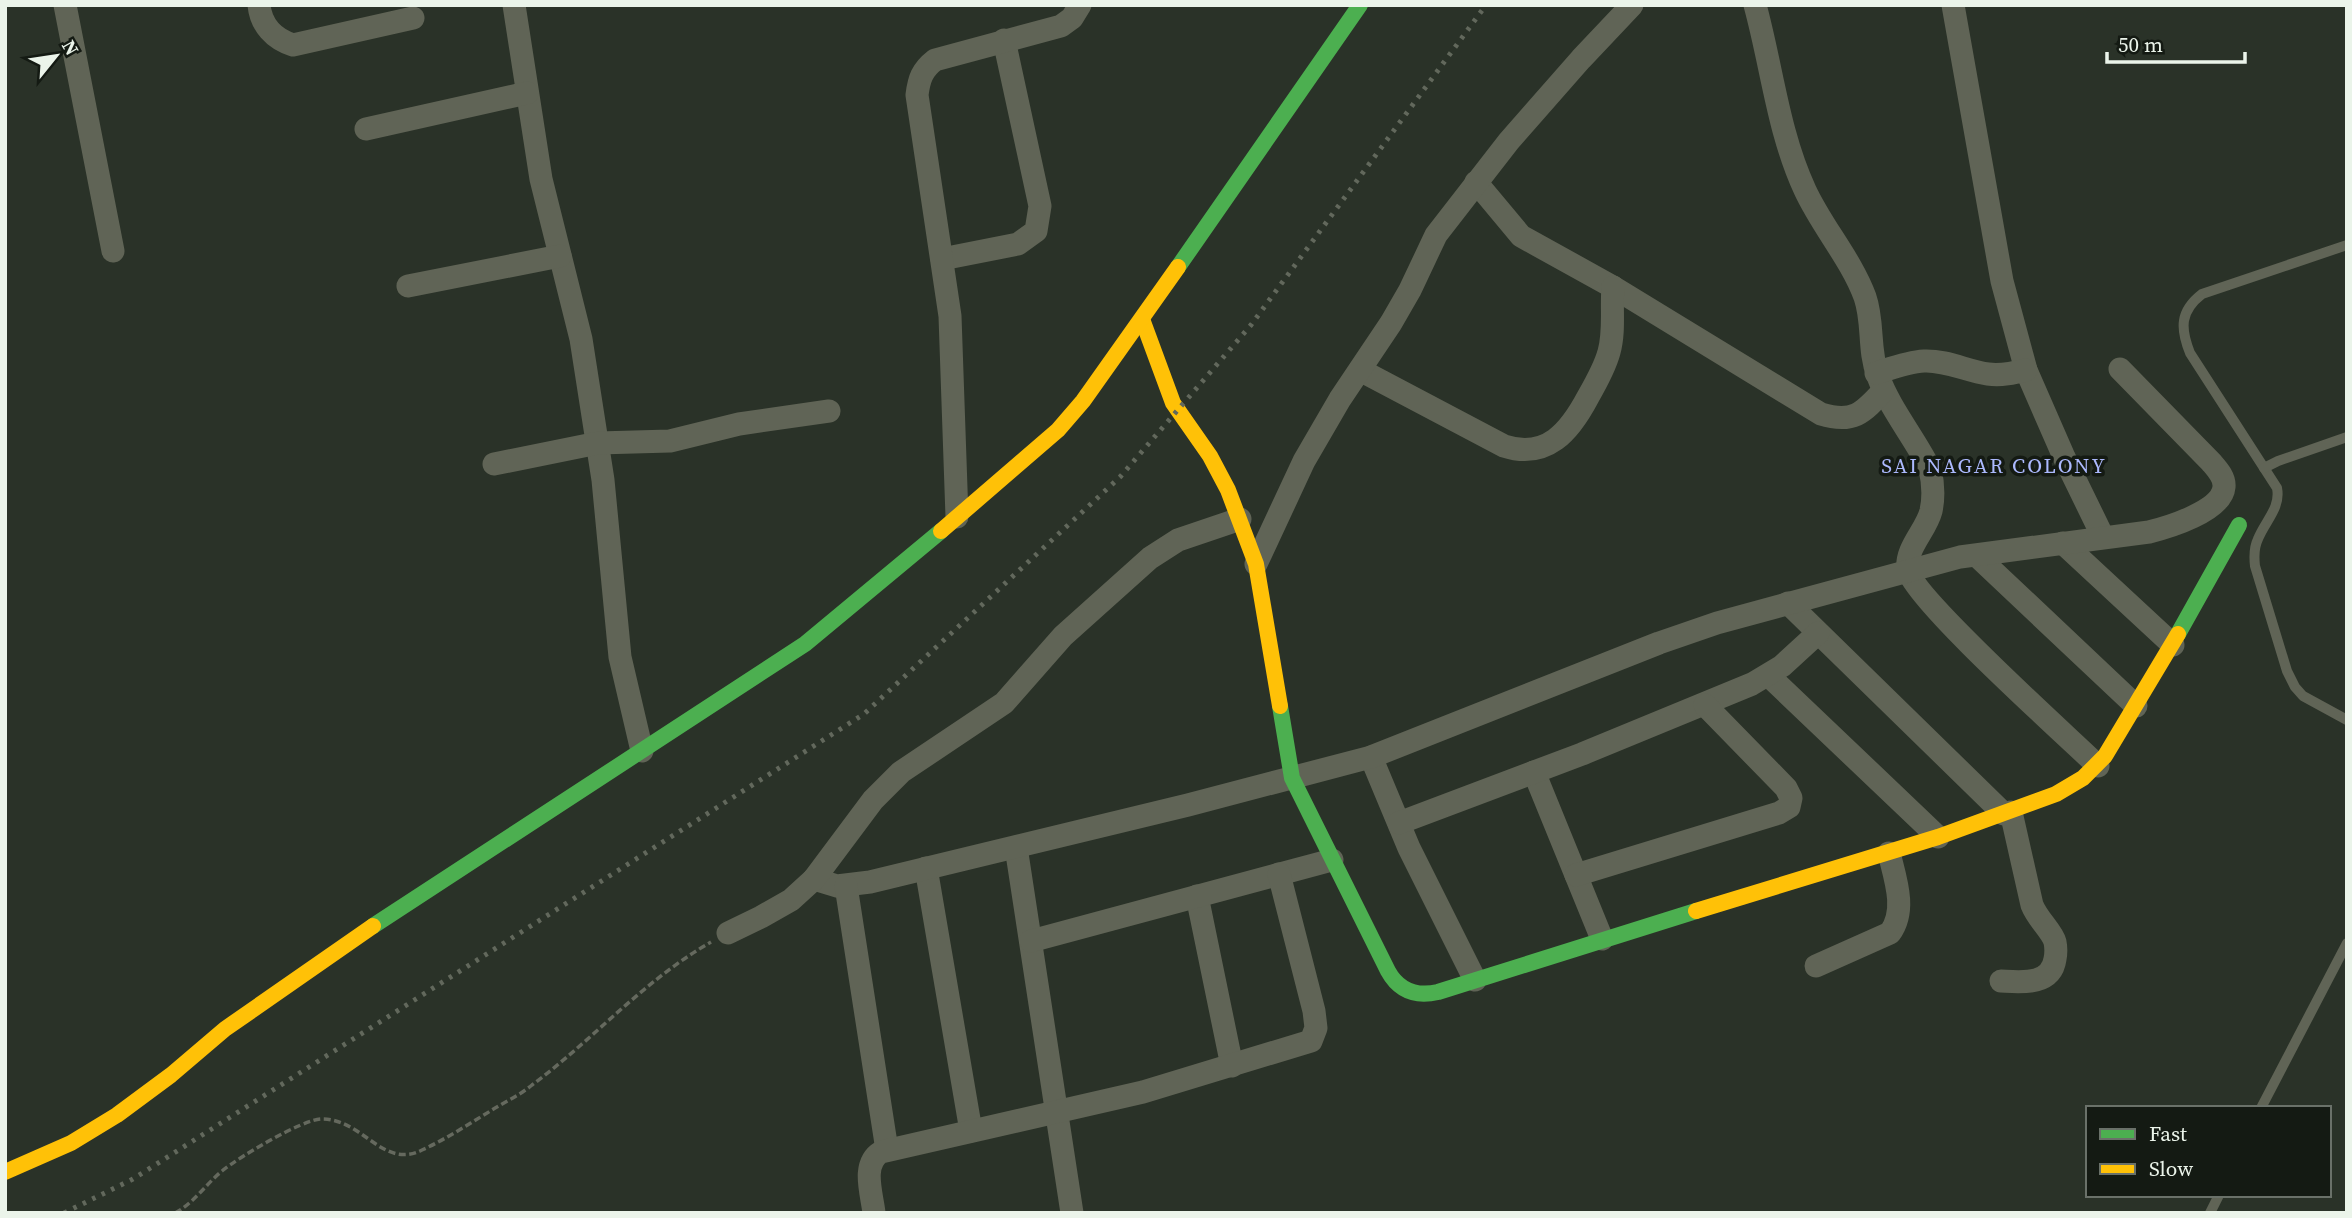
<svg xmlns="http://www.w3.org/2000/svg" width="2352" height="1218" viewBox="0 0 2352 1218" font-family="'Source Serif 4',serif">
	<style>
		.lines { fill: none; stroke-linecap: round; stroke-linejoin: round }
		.path { stroke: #65695e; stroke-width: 3.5; stroke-dasharray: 7 3.5; stroke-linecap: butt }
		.lane { stroke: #606456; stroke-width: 10 }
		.street { stroke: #606456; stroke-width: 23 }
		.fast { stroke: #4caf50; stroke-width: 16 }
		.slow { stroke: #ffc107; stroke-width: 16 }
		.rail { stroke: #62685c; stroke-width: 5; stroke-dasharray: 3.5 7; stroke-linecap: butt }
		.labels { text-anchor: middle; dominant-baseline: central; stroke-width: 7; stroke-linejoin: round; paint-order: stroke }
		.neighbourhood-label { font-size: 21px; letter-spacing: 2px; fill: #acb9fe; stroke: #141a13 }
	</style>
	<rect width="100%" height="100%" fill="#2a3228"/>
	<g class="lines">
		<path class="path" d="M 175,1213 C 194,1203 206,1184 222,1171 C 239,1157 301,1120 321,1119 C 363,1118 382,1170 422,1150 C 446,1139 469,1124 492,1110 C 505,1102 520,1095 532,1085 C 594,1039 643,981 711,942"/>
		<g class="lane">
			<path d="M 2347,245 L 2202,294 C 2180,311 2180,328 2190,353 L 2277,488 C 2281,508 2265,521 2258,539 C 2254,547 2254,557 2255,566 L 2287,671 L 2295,687 L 2303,696 L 2347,720"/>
			<path d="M 2264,468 L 2278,461 L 2347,437"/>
			<path d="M 2261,1108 L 2347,943"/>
			<path d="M 2210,1213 L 2219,1195"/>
		</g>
		<g class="street">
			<path d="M 65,5 L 113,251"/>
			<path d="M 259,5 C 261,25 274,39 293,45 L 413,18"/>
			<path d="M 514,5 L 541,179 L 581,339 L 603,480 L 620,657 L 642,751"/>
			<path d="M 1755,5 C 1772,67 1778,132 1805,190 C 1822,227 1851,259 1865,297 C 1874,323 1868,350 1878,376 C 1890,409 1914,437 1930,469 C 1933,482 1934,497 1931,511 C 1926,531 1905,548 1908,570 C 1913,598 2068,737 2098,766"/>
			<path d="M 1953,5 L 2002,281 L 2026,370 L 2064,457 L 2103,537"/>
			<path d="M 366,129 L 527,93"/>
			<path d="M 1476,182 L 1521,236 L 1613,287 L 1821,414 C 1853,424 1863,413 1883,391"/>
			<path d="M 942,259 L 1018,244 L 1036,231 L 1040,206 L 1004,40"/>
			<path d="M 408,286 L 560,256"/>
			<path d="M 1360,370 L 1504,446 C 1547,460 1570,431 1588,397 C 1596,383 1605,367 1609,352 C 1615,331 1611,308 1613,287"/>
			<path d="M 1876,373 C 1892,368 1908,362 1924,361 C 1946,360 1967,371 1988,374 C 2001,376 2014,373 2026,370"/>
			<path d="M 494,464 L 598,443 L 670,441 L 739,424 L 829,411"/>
			<path d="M 957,517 L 950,316 L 917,95 C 919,79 922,70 935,60 L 1061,26 L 1072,18 L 1080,5"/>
			<path d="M 2063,543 L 2173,645"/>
			<path d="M 1977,556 L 2136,706"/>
			<path d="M 1256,564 L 1304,461 L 1340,399 L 1391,323 L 1410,290 L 1436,235 L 1509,141 L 1581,59 L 1632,5"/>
			<path d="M 1788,603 L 2004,814"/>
			<path d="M 1769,676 L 1938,837"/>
			<path d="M 1371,757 L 1409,848 L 1475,980"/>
			<path d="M 1534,772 L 1602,939"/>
			<path d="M 1399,823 L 1582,754 L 1752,684 L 1782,666 L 1818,633"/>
			<path d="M 1016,847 L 1072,1213"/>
			<path d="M 926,868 L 971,1131"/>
			<path d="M 1576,875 L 1779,813 L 1789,807 L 1791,798 L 1786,788 L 1705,705"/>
			<path d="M 814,879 L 837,886 L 870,882 L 1188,805 L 1371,757 L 1659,643 L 1717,623 L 1960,557 L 2149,532 C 2169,527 2222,511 2224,487 C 2225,477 2217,469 2211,462 L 2120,369"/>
			<path d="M 846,886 L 887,1150"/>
			<path d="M 1197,896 L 1232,1066"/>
			<path d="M 728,933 L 761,917 L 791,900 L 814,879 L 873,800 L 901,772 L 1004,703 L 1063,636 L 1150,558 L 1178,540 L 1240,519"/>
			<path d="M 1031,941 L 1332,860"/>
			<path d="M 1816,966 L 1890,933 C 1907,910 1895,878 1889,853"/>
			<path d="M 2001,981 C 2021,982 2051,986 2055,959 C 2056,954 2056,947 2055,942 C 2052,931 2038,920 2032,905 L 2011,812"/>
			<path d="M 874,1213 C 872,1194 861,1164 881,1152 L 1143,1092 L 1311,1041 L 1316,1028 L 1314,1011 L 1279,874"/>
		</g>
		<g class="fast">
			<path d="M 1178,267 L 1360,5"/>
			<path d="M 2178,634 L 2239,525"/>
			<path d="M 1280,706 L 1292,778 L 1388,971 C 1399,991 1416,997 1438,992 L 1696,911"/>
			<path d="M 373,926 L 805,644 L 941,531"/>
		</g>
		<g class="slow">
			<path d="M 1142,319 L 1173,403 L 1210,456 L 1228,490 L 1256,564 L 1280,706"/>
			<path d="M 941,531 L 1058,430 L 1083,401 L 1178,267"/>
			<path d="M 1696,911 L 1938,837 L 2056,794 L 2083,778 L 2105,756 L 2178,634"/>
			<path d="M 5,1172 L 71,1143 L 117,1115 L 171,1075 L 225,1029 L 373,926"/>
		</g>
		<path class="rail" d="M 64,1213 L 133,1179 L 864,714 L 1120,477 L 1251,325 L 1486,5"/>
	</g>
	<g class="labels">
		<g class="neighbourhood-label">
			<text x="1994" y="465">SAI NAGAR COLONY</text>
		</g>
	</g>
	<rect width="2352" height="1218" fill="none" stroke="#ebf4ea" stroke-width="14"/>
	<rect x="2086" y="1106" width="245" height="91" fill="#141a13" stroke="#6a7169" stroke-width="2"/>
	<rect x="2100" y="1129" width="35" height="10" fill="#4caf50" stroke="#6a7169" stroke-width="2"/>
	<text x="2149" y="1141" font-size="21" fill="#ebf4ea">Fast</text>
	<rect x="2100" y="1164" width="35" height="10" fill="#ffc107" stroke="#6a7169" stroke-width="2"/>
	<text x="2149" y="1176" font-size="21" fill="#ebf4ea">Slow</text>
	<g transform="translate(56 56) rotate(60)" stroke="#141a13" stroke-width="5" paint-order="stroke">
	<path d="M0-5L12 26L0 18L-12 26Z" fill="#ebf4ea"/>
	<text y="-10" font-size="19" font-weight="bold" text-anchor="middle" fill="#ebf4ea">N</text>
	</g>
	<path d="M2107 52v10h138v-10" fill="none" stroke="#ebf4ea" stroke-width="3.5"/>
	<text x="2118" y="52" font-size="21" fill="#ebf4ea" stroke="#141a13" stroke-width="5" paint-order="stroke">50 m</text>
</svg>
